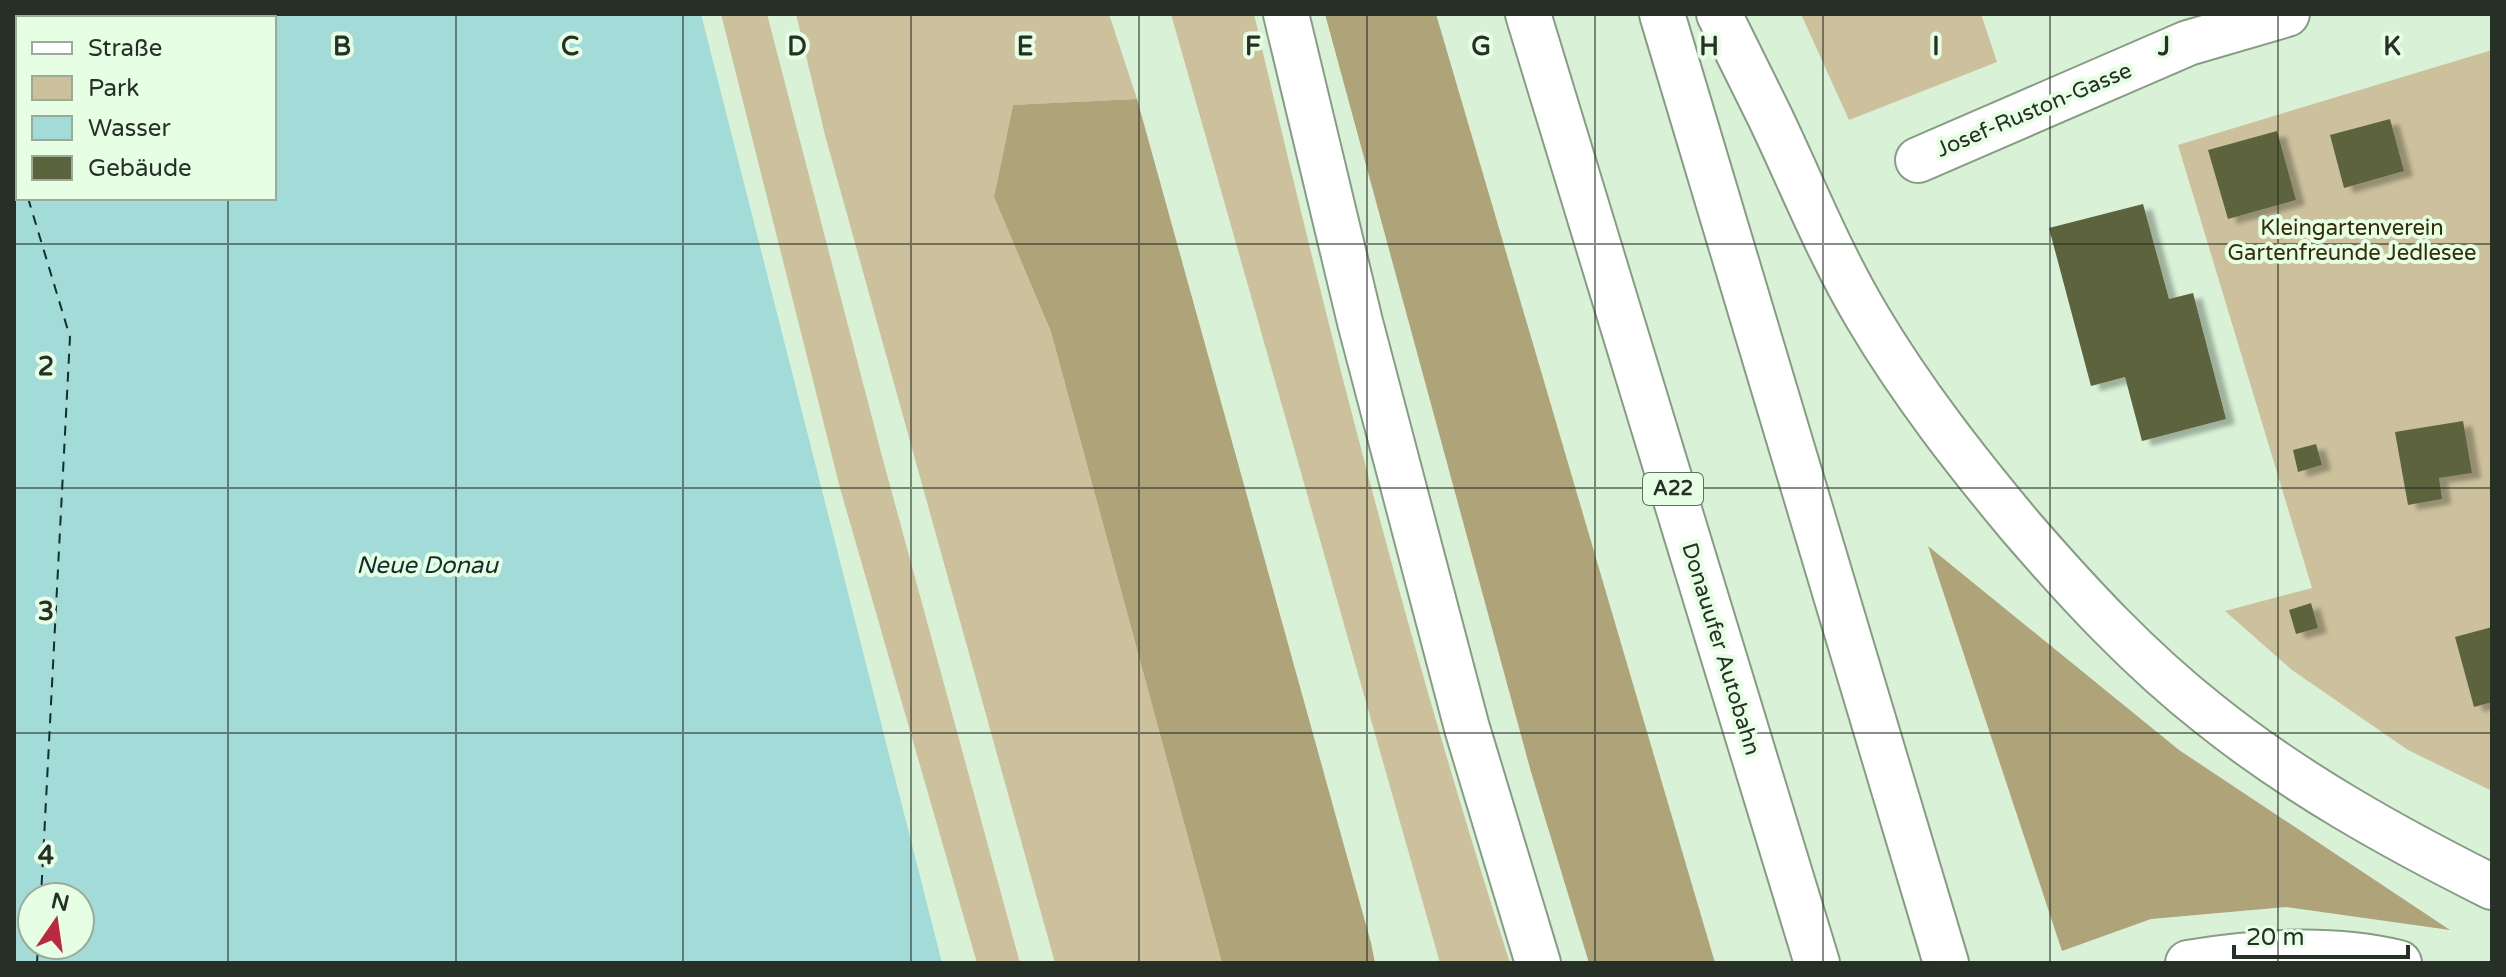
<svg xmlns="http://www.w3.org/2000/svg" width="2506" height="977" viewBox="0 0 2506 977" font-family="'Varela Round',sans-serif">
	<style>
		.green { fill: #ccc19c }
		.forest { fill: #afa37a }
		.water { fill: #a3dbd9; fill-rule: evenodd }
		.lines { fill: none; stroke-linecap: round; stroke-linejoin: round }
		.ferry { stroke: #122f2e; stroke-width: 2; stroke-dasharray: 10 8; stroke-linecap: butt }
		.building { fill: #5c643e; filter: url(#shadow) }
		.minor-casing { stroke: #869d84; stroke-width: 48 }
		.highway-casing { stroke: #869d84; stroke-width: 48 }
		.minor { stroke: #fff; stroke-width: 44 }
		.highway { stroke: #fff; stroke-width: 44 }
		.grid { fill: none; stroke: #273026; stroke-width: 2; stroke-opacity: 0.55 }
		.labels { text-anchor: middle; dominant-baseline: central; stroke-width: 8; stroke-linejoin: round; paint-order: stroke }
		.shield { fill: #e6fee4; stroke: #606e5f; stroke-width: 2 }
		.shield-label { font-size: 20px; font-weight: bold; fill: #273026 }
		.street-label { font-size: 22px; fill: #273026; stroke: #e6fee4 }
		.park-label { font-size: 22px; fill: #362c08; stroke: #e6fee4 }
		.water-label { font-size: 24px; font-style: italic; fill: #122f2e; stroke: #e6fee4 }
		.grid-label { font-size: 26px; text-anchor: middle; font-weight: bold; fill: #273026; stroke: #e6fee4; stroke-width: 8; stroke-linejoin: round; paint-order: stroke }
	</style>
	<defs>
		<filter id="shadow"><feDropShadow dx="9" dy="5" stdDeviation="2" flood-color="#0004"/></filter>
	</defs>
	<rect width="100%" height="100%" fill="#d8f1d7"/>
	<g class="green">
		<path d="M 721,14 L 767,14 L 883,460 L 1020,963 L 977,963 L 840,488 Z"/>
		<path d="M 796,14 L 1109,14 L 1137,99 L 1013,105 L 994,197 L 1051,332 L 1222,963 L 1055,963 L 825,135 Z"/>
		<path d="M 1171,14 L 1254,14 C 1328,333 1410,651 1510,963 L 1440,963 Z"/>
		<path d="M 1801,14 L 1981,14 L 1997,62 L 1849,120 Z"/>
		<path d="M 2492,50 L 2492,791 L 2408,750 L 2292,670 L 2225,611 L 2312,588 L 2178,145 Z"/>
	</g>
	<g class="forest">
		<path d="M 1325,14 L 1436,14 L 1715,963 L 1589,963 L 1531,772 Z"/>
		<path d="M 1137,99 L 1371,943 L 1375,963 L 1222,963 L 1051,332 L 994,197 L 1013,105 Z"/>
		<path d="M 1928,546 L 2179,750 L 2450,930 L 2286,907 L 2151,919 L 2062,951 Z"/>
	</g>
	<path class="water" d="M 14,14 L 701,14 L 942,963 L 14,963 ZM 18,18 L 274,18 L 274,198 L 18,198 ZM 32,897 L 80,897 L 80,945 L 32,945 Z"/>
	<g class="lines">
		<g class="ferry">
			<path d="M 14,150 L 18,164"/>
			<path d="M 28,198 L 70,337 L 41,897"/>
			<path d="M 37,963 L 38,945"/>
		</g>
	</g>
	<g class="building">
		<path d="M 2390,119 L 2404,171 L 2344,188 L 2330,135 Z"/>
		<path d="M 2277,131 L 2296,200 L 2228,219 L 2208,150 Z"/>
		<path d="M 2143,204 L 2169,299 L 2193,293 L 2226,419 L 2142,441 L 2125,377 L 2091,386 L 2049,228 Z"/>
		<path d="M 2463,421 L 2472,473 L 2439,478 L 2442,499 L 2408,505 L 2395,432 Z"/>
		<path d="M 2316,444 L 2322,465 L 2298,472 L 2293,450 Z"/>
		<path d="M 2311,603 L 2318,628 L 2296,634 L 2289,610 Z"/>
		<path d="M 2492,627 L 2492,702 L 2474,707 L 2455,637 Z"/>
	</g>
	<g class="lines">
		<defs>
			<path id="minor" d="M 1918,160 L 2188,43 L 2287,14"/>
			<g id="highway">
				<path d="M 1286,14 L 1360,322 L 1467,728 L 1538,963"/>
				<path d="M 1528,14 L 1817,963"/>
				<path d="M 1662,14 L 1946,963"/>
				<path d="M 1719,14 C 1736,48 1753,82 1770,117 C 1802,184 1829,253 1868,318 C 1912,392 1965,460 2021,527 C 2079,594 2139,659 2209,714 C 2295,783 2394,838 2492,887"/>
				<path d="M 2188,963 C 2254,952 2333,947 2399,963"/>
			</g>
		</defs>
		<use href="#minor" class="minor-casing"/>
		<use href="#highway" class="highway-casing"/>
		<use href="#minor" class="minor"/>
		<use href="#highway" class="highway"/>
	</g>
	<path class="grid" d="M 228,14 L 228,18M 456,14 L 456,963M 683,14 L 683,963M 911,14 L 911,963M 1139,14 L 1139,963M 1367,14 L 1367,963M 1595,14 L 1595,963M 1823,14 L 1823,963M 2050,14 L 2050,963M 2278,14 L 2278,963M 228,198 L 228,963M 14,244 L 2492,244M 14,488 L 2492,488M 14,733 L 2492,733"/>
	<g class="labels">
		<rect class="shield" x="1643" y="473" width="60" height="32" rx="6"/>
		<g class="shield-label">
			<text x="1673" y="489">A22</text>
		</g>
		<g class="street-label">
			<text transform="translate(2034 110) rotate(-23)">Josef-Ruston-Gasse</text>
			<text transform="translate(1721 649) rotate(73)">Donauufer Autobahn</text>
		</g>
		<g class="park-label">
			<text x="2352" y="228">Kleingartenverein<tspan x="2352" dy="25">Gartenfreunde Jedlesee</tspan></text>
		</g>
		<g class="water-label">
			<text x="427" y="565">Neue Donau</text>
		</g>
	</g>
	<g class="grid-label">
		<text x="342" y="55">B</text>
		<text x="570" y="55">C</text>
		<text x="797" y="55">D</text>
		<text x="1025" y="55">E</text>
		<text x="1253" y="55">F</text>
		<text x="1481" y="55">G</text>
		<text x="1709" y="55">H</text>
		<text x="1936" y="55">I</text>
		<text x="2164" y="55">J</text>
		<text x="2392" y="55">K</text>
		<text x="46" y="375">2</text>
		<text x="46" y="620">3</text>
		<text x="46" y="864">4</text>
	</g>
	<rect width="2506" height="977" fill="none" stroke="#273026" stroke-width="32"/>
	<rect x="16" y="16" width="260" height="184" fill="#e6fee4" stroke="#9aac98" stroke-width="2"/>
	<rect x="32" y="42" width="40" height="12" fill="#ffffff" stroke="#9aac98" stroke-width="2"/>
	<text x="88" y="56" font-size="24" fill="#273026">Straße</text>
	<rect x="32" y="76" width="40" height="24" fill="#ccc19c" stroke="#9aac98" stroke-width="2"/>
	<text x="88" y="96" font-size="24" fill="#273026">Park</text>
	<rect x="32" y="116" width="40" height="24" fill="#a3dbd9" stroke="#9aac98" stroke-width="2"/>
	<text x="88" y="136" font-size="24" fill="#273026">Wasser</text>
	<rect x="32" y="156" width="40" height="24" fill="#5c643e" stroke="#9aac98" stroke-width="2"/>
	<text x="88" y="176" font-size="24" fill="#273026">Gebäude</text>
	<g transform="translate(56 921) rotate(13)"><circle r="38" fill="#e6fee4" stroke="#9aac98" stroke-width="2"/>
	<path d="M0-6L14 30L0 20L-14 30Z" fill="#ba293d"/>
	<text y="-12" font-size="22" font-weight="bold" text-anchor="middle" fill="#273026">N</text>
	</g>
	<path d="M2234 945v12h174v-12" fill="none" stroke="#273026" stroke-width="4"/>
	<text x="2246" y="945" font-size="24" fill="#273026" stroke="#e6fee4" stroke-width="6" paint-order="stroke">20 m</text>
</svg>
